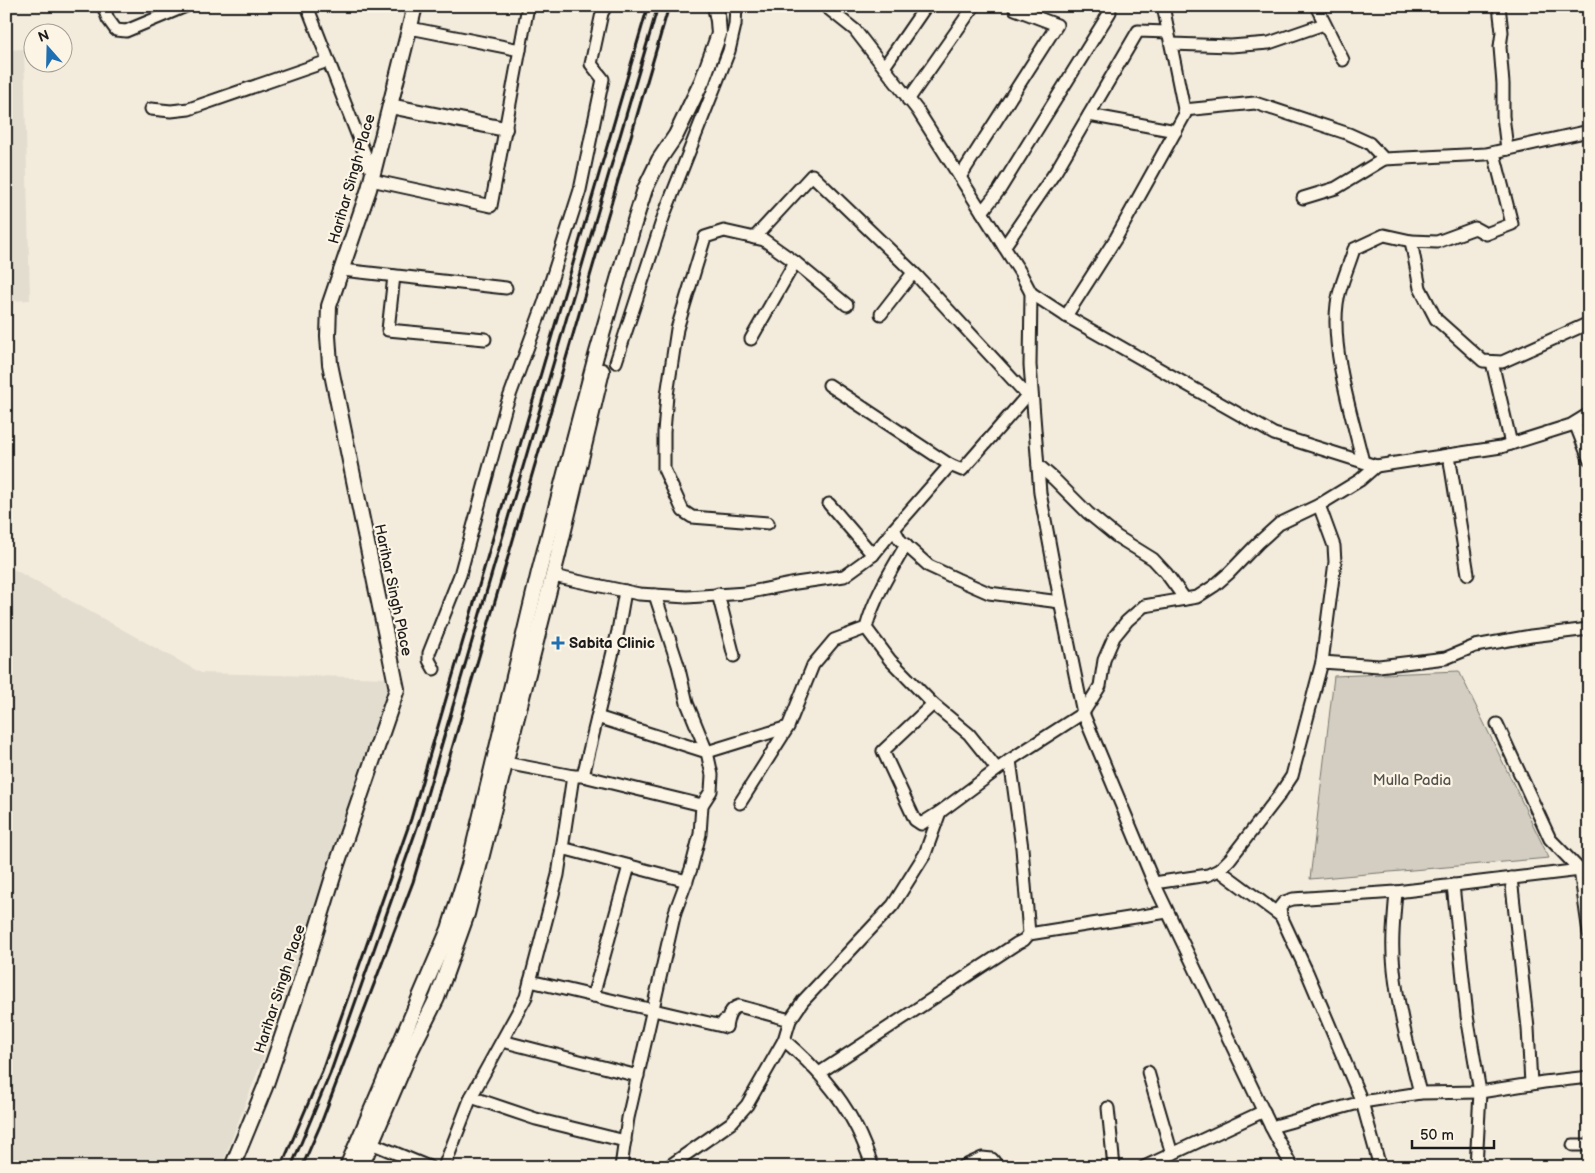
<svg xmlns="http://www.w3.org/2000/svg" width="1595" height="1173" viewBox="0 0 1595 1173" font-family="'Balsamiq Sans',sans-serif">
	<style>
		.built { fill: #e3ddcf }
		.green { fill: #d3cec1; stroke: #78756e }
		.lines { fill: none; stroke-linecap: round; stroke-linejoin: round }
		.minor-casing { stroke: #1c1c1c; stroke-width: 15 }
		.tertiary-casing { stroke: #1c1c1c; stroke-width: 18 }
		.minor { stroke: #fcf5e5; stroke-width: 11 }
		.tertiary { stroke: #fcf5e5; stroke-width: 14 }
		.rail { stroke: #1c1c1c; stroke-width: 3 }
		.poi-dot { fill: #1f6fb2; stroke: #fcf5e5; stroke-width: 2 }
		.labels { text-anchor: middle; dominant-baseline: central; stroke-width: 4.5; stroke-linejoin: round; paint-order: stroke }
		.street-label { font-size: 15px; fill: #1c1c1c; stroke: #fcf5e5 }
		.poi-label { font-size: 15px; font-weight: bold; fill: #1c1c1c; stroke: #fcf5e5; text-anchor: start }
		.park-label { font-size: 15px; fill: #53514e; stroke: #fcf5e5 }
	</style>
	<rect width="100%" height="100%" fill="#f3ecdd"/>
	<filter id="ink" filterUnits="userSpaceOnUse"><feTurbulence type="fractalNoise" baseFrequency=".02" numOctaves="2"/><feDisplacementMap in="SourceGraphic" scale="10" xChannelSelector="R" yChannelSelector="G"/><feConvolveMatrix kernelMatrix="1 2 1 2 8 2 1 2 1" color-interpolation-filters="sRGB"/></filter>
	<g filter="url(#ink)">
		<g class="built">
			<path d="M 24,49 L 30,300 L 6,301 L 6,50 Z"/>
			<path d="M 6,565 L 201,673 L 393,678 L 273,1032 L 221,1167 L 6,1167 Z"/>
		</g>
		<path class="green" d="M 1459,671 L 1549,858 L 1310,879 L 1334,676 Z"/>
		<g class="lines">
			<defs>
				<g id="minor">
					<path d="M 103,6 L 108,19 L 116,30 L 126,31 L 186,6"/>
					<path d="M 307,6 L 373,175"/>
					<path d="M 825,6 L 855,30 L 918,111 L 1020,272 L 1031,293 L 1030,365 L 1040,493 L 1063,616 L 1083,713 L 1154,883 L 1271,1127 L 1292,1167"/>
					<path d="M 1316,6 L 1343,60"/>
					<path d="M 1499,6 L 1502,32 L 1500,47 L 1503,84 L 1503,116 L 1507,149"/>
					<path d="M 410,28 L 520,50"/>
					<path d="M 1171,44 L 1231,46 L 1269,43 L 1324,24"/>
					<path d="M 884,67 L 926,6"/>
					<path d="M 908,100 L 974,6"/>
					<path d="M 151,109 L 171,111 L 189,109 L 328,61"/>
					<path d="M 1184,110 L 1255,103 L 1349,134 L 1369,143 L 1384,159 L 1486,154 L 1589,131"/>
					<path d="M 1089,115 L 1176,131"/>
					<path d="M 1494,153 L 1512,224 L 1486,234 L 1475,228 L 1437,242 L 1411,241 L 1420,288 L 1436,319 L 1483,361 L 1502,362 L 1589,323"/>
					<path d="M 960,177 L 1057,25 L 1015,9 L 1015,6"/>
					<path d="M 371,180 L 491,206 L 528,6"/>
					<path d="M 1303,198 L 1336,188 L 1384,159"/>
					<path d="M 982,212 L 1000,189 L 1110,12"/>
					<path d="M 754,238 L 812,175 L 918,277 L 1027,395"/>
					<path d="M 1004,247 L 1056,171 L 1138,31 L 1168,32"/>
					<path d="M 795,262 L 847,305"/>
					<path d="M 342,270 L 506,288"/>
					<path d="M 394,276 L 388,330 L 485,339"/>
					<path d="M 1031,293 L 1066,316 L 1274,434 L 1376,466 L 1501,447 L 1571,425 L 1589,414"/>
					<path d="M 881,314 L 913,273"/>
					<path d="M 1066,316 L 1116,238 L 1185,114 L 1163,6"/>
					<path d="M 751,339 L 795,262 L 764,240 L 724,231 L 705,237 L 677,329 L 667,395 L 664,432 L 664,469 L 683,511 L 692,517 L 768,523"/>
					<path d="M 616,362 L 664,215 L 729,51 L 735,25 L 736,6"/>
					<path d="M 1492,362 L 1511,444"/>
					<path d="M 829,385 L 950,465 L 962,470 L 1031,391"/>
					<path d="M 1575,423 L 1589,459"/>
					<path d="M 1449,455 L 1468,574"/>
					<path d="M 1363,462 C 1352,416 1331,351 1337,304 C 1339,287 1349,266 1354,249 L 1384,235 L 1411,241"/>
					<path d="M 950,465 L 894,529 L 900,540 L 929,566 L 957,579 L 989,593 L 1060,602"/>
					<path d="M 1038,465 L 1054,479 L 1088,513 L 1116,536 L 1153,559 L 1166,573 L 1185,599"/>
					<path d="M 829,504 L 873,555 L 894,529"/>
					<path d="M 1319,505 L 1334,546 L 1335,562 L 1322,662"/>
					<path d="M 553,576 L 639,594 L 687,597 L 746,593 L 796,583 L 844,576 L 873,555"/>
					<path d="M 718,594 L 734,656"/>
					<path d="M 866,628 L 890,660 L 933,704"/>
					<path d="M 434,669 L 429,660 L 429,653 L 460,575 L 506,406 L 544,303 L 580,190 L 603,79 L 591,64 L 602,13 L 606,6"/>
					<path d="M 597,717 L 707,752 L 788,727 L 813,665 L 834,640 L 866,628 C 874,598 890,572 906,545"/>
					<path d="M 1497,724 L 1550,839 L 1580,870 L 1589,933"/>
					<path d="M 506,763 L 573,776 L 583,776 L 702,805"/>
					<path d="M 997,769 L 969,734 L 933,704 L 883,751 L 915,820 L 921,824 L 940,812 L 1010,760 L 1083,713 L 1100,686 L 1104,660 L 1114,637 L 1127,621 L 1144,606 L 1197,597 L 1214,586 L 1229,573 L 1258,543 L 1279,524 L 1319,505 L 1360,480 L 1376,466"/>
					<path d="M 583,776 L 618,631 L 625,591"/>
					<path d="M 740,803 L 788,727"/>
					<path d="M 562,848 L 687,881"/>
					<path d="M 1219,870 L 1281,916"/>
					<path d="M 1511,878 L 1528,1028 L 1531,1084"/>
					<path d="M 1154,883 L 1208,875 L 1219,870 L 1230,859 L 1278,797 L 1292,776 L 1322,662 L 1379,666 L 1446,658 L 1475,646 L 1531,636 L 1589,629"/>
					<path d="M 1453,885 L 1467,1016 L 1480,1092 L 1476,1167"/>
					<path d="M 1396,892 C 1394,917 1391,943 1394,969 C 1398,1011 1410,1052 1420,1093"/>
					<path d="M 1029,934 L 1167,912"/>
					<path d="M 530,981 L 726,1027"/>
					<path d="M 593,996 L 629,866"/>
					<path d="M 724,1021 L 726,1027 C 728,1018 729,1009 739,1006 L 790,1020"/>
					<path d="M 784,1040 C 812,1064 837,1090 854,1123 C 862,1137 867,1152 873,1167"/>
					<path d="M 502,1041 L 638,1076"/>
					<path d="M 1148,1072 L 1172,1154"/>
					<path d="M 819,1073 L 1016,944 L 1024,940 L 1029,934 L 1022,848 L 1010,760"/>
					<path d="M 471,1097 L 536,1119 L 625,1141"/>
					<path d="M 1108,1108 L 1114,1167"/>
					<path d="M 1271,1127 L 1362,1102 L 1420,1093 L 1480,1092 L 1544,1082 L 1589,1077"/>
					<path d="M 371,1143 L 429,1167"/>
					<path d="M 1573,1145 L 1589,1145"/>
					<path d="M 444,1167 L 471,1097 L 526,997 L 558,875 L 573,776"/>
					<path d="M 621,1167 L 628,1118 L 675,912 L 691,869 L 700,834 L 702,805 L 711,791 L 712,775 L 707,752 L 687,703 L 678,665 L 655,595"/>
					<path d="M 668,1167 L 731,1123 L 747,1105 L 784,1040 L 790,1020 L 803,1001 L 893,905 L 925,854 L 940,812"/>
					<path d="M 962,1167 L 982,1158 L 992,1159 L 998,1167"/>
					<path d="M 1144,1167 L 1264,1111"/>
					<path d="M 1380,1167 L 1362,1102 L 1307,972 L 1281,916 L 1280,907 L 1284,902 L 1293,899 L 1396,892 L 1589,869"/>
				</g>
				<g id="tertiary">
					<path d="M 390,106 L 505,129"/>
					<path d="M 232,1167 L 265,1087 L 298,990 L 336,867 L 397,689 L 330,364 L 328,336 L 329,306 L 369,189 L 415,6"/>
					<path d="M 347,1167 L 449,929 L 469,865 L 539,572 L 596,356 L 633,227 L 645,189 L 659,160 L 676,135 L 702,81 L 719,34 L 718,21 L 715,6"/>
					<path d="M 361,1167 L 411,1050 L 437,998 L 467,914 L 558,555 L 602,371"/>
				</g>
			</defs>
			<use href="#minor" class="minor-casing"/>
			<use href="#tertiary" class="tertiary-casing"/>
			<use href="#minor" class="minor"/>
			<use href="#tertiary" class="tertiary"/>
			<g class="rail">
				<path d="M 281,1167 L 322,1071 L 411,819 L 648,6"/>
				<path d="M 291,1167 L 330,1074 L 419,822 L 658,6"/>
				<path d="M 302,1167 L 320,1126 L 413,882 L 669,6"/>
			</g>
		</g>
	</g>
	<path class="poi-dot" d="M555.5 635.5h5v5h5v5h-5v5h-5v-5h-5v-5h5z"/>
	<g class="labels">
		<g class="street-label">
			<text transform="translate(352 179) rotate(-74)">Harihar Singh Place</text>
			<text transform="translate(393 590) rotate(78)">Harihar Singh Place</text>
			<text transform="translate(280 989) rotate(-72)">Harihar Singh Place</text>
		</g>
		<g class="poi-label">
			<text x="569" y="643">Sabita Clinic</text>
		</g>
		<g class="park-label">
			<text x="1412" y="780">Mulla Padia</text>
		</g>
	</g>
	<rect width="1595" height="1173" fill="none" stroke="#fcf5e5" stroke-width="25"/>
	<rect x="12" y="12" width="1570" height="1148" fill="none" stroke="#1c1c1c" stroke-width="2" filter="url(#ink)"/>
	<g transform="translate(48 48) rotate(340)"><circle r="24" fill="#fcf5e5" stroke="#a29e95"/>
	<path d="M0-4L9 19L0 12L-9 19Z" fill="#1f6fb2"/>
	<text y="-8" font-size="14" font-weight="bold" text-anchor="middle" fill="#1c1c1c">N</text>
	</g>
	<path d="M1412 1140v8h82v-8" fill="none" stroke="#1c1c1c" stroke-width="2.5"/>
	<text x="1420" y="1140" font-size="15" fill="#1c1c1c" stroke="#fcf5e5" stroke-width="4" paint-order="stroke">50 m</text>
</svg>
